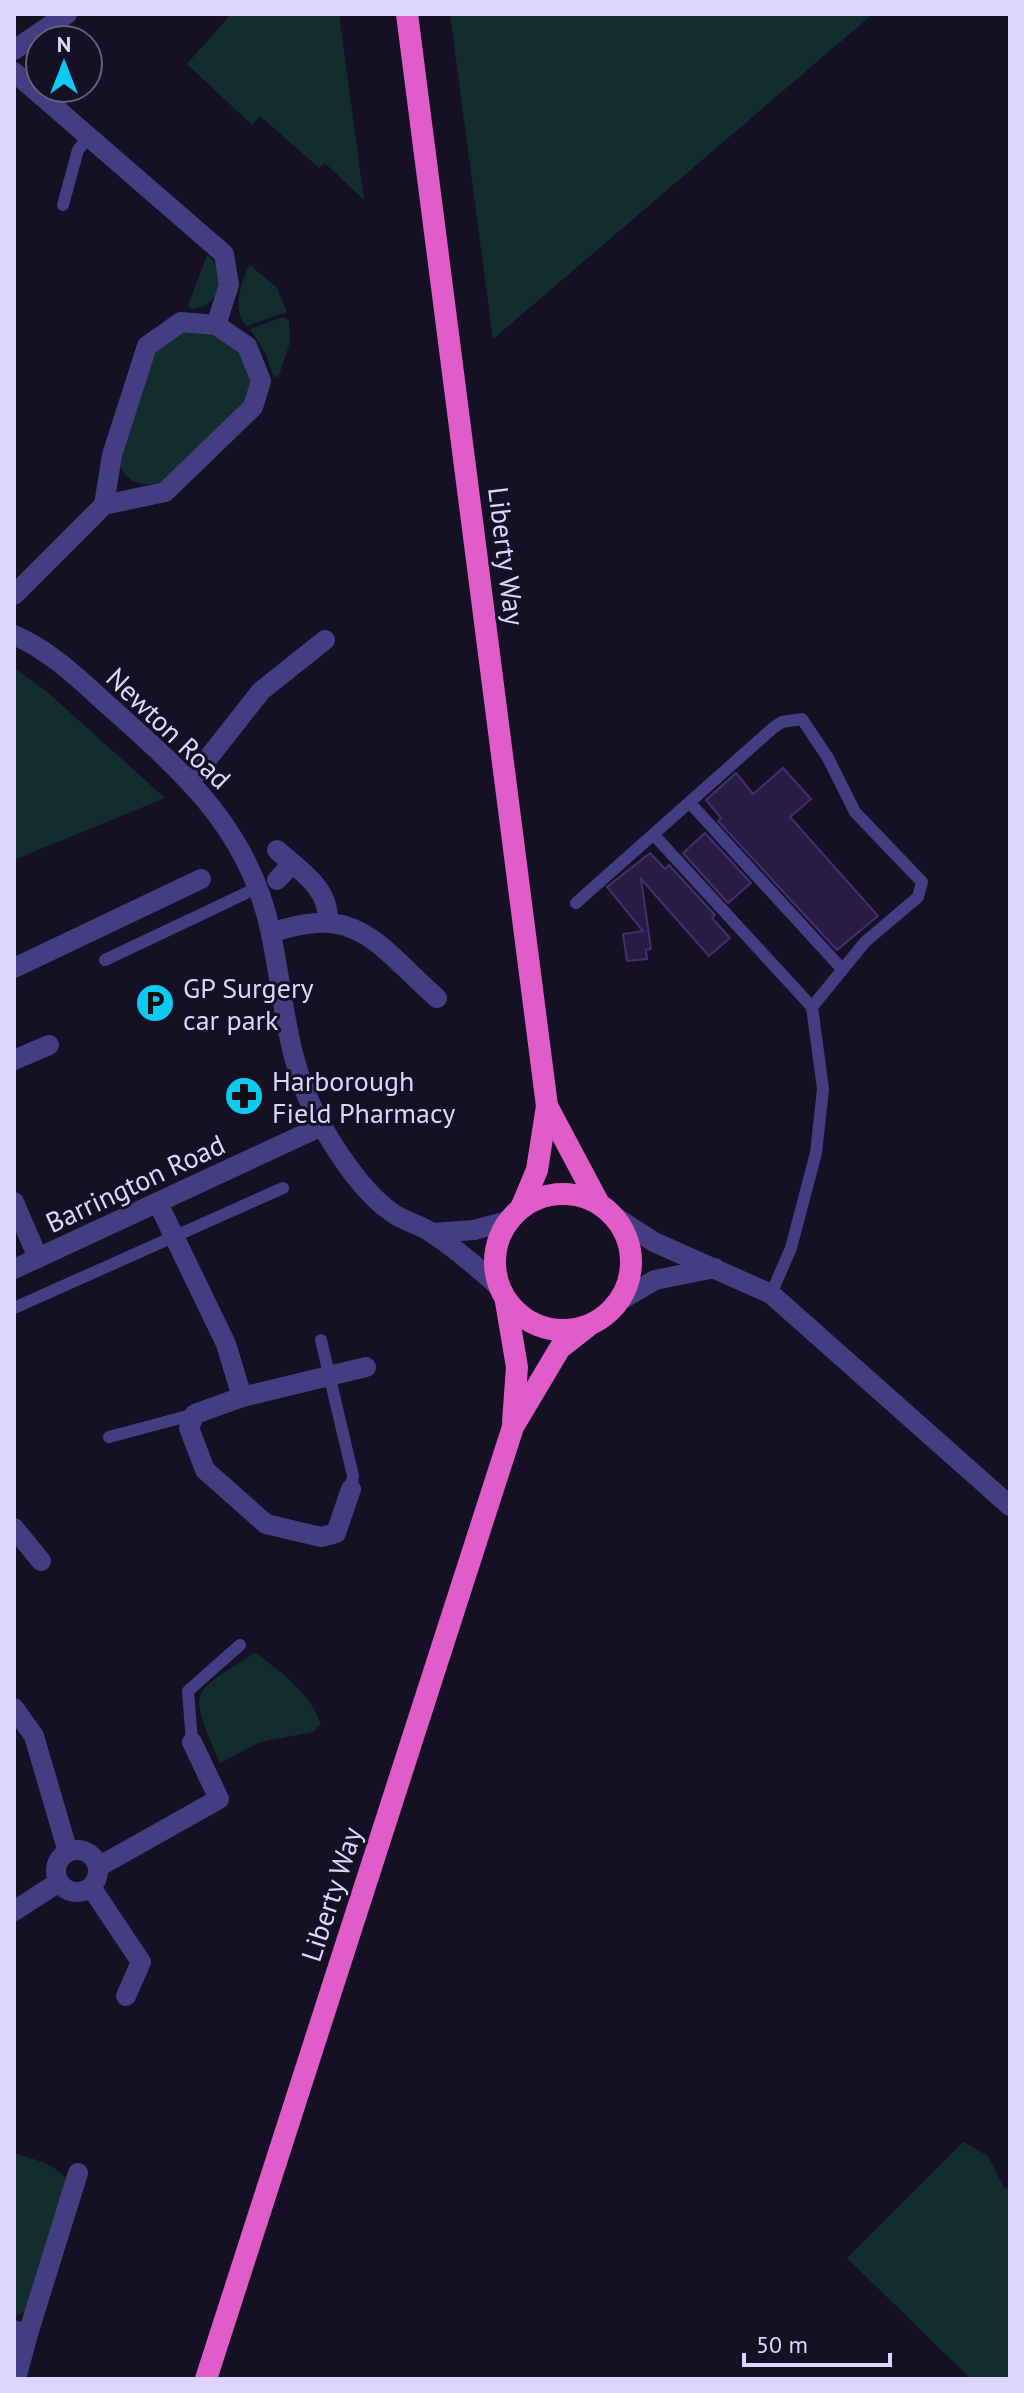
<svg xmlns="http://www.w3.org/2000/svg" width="1024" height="2393" viewBox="0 0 1024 2393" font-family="'PT Sans',sans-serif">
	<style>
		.green { fill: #132d2e }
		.building { fill: #271d44; stroke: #41306f; stroke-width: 2 }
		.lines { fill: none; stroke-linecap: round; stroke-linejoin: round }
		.service { stroke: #443d81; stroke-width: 12 }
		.minor { stroke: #443d81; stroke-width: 20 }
		.tertiary { stroke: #443d81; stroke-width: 20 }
		.trunk { stroke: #e05cc8; stroke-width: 22 }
		.labels { text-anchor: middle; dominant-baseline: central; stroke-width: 6; stroke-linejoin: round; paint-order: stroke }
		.street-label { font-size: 28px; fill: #dcd5fd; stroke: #151024 }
		.poi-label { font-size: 28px; fill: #dcd5fd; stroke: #151024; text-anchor: start }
	</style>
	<rect width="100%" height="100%" fill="#151024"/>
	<g class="green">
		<path d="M 231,14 L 339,14 L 364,200 L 325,163 L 319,168 L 260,116 L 252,125 L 187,64 Z"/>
		<path d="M 450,14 L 873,14 L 493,339 Z"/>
		<path d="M 207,255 C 229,273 222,306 192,309 L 188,306 Z"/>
		<path d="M 250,265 L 277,288 L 287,312 L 247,326 C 231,314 241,279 250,265 Z"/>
		<path d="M 283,317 L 289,320 L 290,342 L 279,375 L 274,378 L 266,354 L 250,329 Z"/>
		<path d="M 200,329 C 241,348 252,351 251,398 L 167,480 C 145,488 126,486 118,460 L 146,363 L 171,335 Z"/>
		<path d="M 14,668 L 45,690 L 165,798 L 14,860 Z"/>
		<path d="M 255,1653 C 280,1670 311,1695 321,1724 L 313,1732 L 260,1742 L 220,1763 C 188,1689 188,1695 255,1653 Z"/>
		<path d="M 963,2142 L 988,2156 L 1004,2188 L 1010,2189 L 1010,2379 L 971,2379 L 847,2258 Z"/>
		<path d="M 14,2153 C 35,2160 55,2163 69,2182 L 30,2309 L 14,2317 Z"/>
	</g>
	<g class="building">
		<path d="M 783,768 L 811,799 L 790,817 L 878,916 L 837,950 L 718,821 L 721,818 L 706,800 L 736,773 L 753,794 Z"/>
		<path d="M 705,833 L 751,883 L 728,903 L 683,853 Z"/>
		<path d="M 650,853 L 665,869 L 669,865 L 715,915 L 712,918 L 730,938 L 709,956 L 641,879 L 651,949 L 646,950 L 647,959 L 627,961 L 623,934 L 643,931 L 607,887 Z"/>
	</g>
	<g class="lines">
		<g class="service">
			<path d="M 63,205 L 78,150 L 88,137"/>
			<path d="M 690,803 L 842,969"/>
			<path d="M 654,835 L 812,1007 L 823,1089 L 816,1153 L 791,1248 L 771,1294"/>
			<path d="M 576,903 L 773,728 L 782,722 L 802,719 L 828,758 L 855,812 L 922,882 L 918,897 L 865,942 L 812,1007"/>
			<path d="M 105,960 L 257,888"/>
			<path d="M 14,1308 L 283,1188"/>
			<path d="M 321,1340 L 353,1476 L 351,1489"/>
			<path d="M 109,1437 L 195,1414"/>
			<path d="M 192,1742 L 188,1691 L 240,1645"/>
		</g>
		<g class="minor">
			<path d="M 14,50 L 67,14"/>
			<path d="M 14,72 L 224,254 L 229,285 L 216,325 L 247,346 L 261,381 L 253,407 L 165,492 L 104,505 L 14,595"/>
			<path d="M 104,505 L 112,455 L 147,346 L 181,322 L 216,325"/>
			<path d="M 191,780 L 261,691 L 325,640"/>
			<path d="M 277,850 C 300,871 329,887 328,921"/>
			<path d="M 277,880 L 292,864"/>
			<path d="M 271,933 C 358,903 376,944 437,998"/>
			<path d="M 14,968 L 201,879"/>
			<path d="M 14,1060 L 49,1045"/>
			<path d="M 14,1202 L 38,1258"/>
			<path d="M 158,1203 L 226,1344 L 242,1397"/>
			<path d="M 14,1269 L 322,1126"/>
			<path d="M 351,1489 L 336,1533 L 321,1537 L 266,1524 L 205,1470 L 189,1428 L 195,1414 L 242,1397 L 366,1367"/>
			<path d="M 14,1528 L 41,1561"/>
			<path d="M 14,1708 L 34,1736 L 68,1852"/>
			<circle cx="77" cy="1871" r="21"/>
			<path d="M 98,1867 L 219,1799 L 192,1742"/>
			<path d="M 91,1887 L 141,1962 L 126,1996"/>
			<path d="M 14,1911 L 59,1882"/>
			<path d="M 14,2330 L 28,2334 L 16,2379"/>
			<path d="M 28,2334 L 78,2173"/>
		</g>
		<g class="tertiary">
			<path d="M 14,635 C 51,651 80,680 110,707 C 185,774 250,830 271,934 C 285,1001 286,1065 322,1126 C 340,1157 364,1194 394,1214 C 406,1222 421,1225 432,1233 C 455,1248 478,1268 498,1286"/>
			<path d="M 612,1215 L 654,1242 L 771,1294 L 1010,1506"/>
			<path d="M 432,1233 L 474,1230 L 508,1221"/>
			<path d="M 619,1301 L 655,1280 L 715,1268"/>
		</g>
		<g class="trunk">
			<path d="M 407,14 L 547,1106 L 537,1170 L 521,1208"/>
			<path d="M 547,1106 L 599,1204"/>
			<circle cx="563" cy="1262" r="68"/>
			<path d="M 506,1302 L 517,1367 L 513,1422"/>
			<path d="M 206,2379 L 513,1427 L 560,1348 L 587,1327"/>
		</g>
	</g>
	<defs>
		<symbol id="parking-disc" viewBox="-11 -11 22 22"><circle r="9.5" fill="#0ccbf2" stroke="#151024"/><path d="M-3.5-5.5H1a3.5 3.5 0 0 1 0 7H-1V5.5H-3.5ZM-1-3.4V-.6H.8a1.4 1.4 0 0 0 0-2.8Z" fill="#111"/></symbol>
		<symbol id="pharmacy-disc" viewBox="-11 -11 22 22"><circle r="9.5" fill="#0ccbf2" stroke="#151024"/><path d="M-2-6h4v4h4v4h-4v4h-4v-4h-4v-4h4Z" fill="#111"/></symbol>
	</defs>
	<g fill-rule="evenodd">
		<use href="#parking-disc" x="133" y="981" width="44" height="44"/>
		<use href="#pharmacy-disc" x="222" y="1074" width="44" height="44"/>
	</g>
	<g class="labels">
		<g class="street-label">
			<text transform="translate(507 556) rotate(83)">Liberty Way</text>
			<text transform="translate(169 728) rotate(44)">Newton Road</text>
			<text transform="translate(135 1183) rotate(-25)">Barrington Road</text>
			<text transform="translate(331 1894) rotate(-72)">Liberty Way</text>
		</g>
		<g class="poi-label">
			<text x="183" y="987">GP Surgery<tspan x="183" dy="32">car park</tspan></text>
			<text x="272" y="1080">Harborough<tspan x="272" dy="32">Field Pharmacy</tspan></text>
		</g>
	</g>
	<rect width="1024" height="2393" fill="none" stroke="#dcd5fd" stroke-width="32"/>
	<g transform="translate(64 64)"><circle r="38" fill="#151024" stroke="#655f7b" stroke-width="2"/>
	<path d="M0-6L14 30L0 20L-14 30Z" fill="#0ccbf2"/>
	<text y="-12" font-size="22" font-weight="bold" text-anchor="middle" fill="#dcd5fd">N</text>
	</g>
	<path d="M744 2353v12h146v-12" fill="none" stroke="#dcd5fd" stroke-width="4"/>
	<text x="756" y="2353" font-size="24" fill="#dcd5fd" stroke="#151024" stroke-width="6" paint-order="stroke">50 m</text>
</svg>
